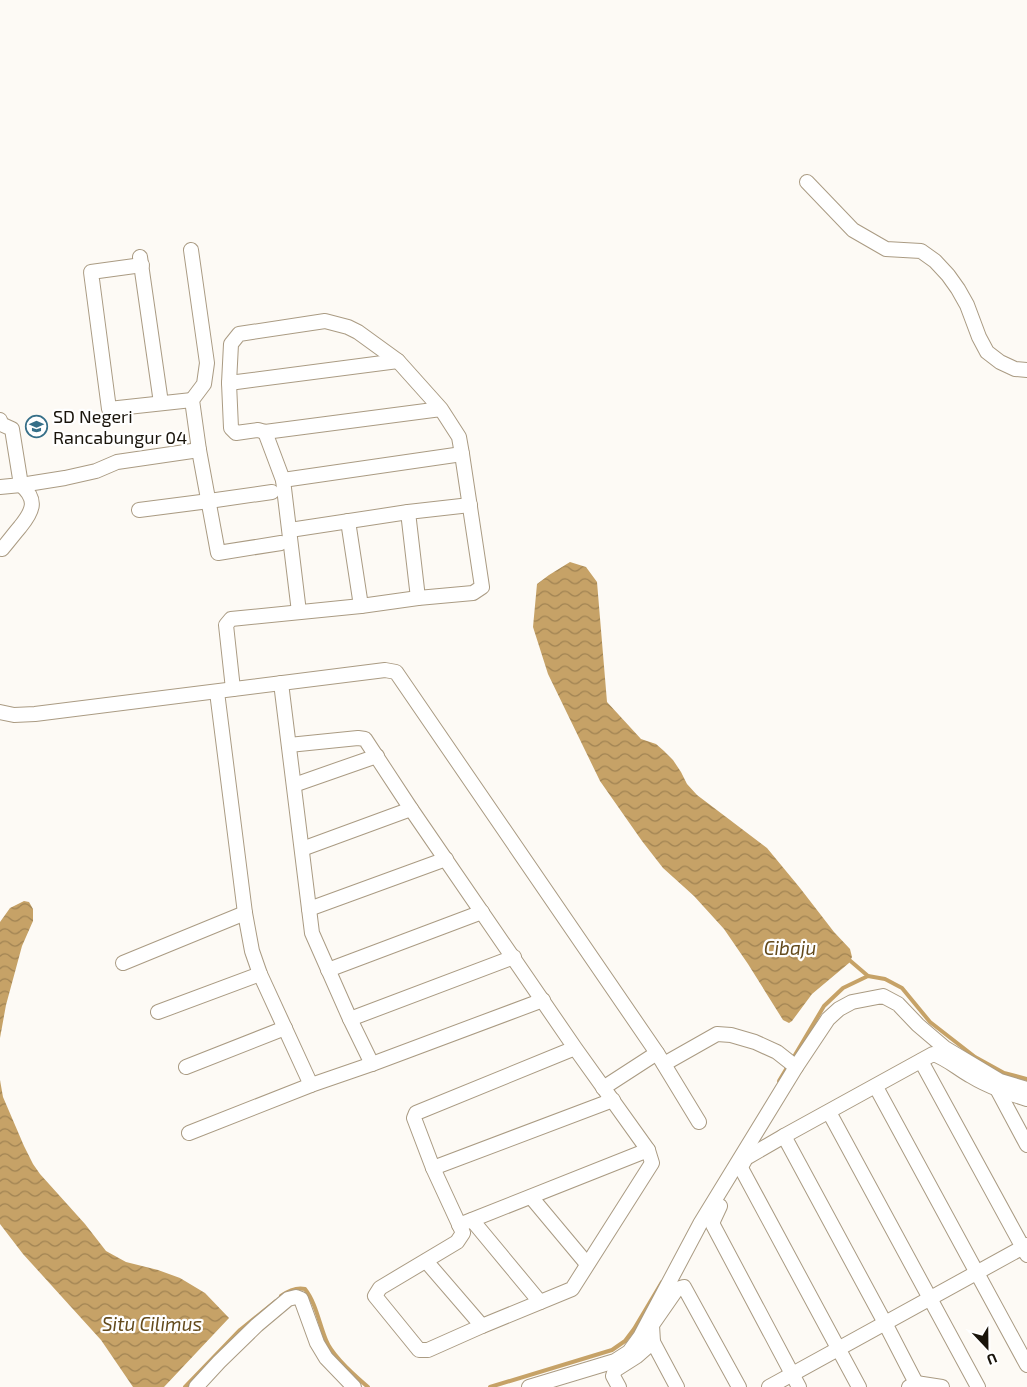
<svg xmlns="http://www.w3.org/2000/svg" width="1027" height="1387" viewBox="0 0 1027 1387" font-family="'Exo 2',sans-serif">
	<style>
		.water { fill: url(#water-waves) }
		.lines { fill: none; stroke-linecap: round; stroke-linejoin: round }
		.stream { stroke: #c6a267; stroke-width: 4 }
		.minor-casing { stroke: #aa9b83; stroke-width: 16 }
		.minor { stroke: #fff; stroke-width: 14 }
		.labels { text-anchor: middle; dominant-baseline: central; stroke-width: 4.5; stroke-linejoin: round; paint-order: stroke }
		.poi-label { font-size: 18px; fill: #19140b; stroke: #fff; text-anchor: start }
		.water-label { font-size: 19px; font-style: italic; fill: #644b1d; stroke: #fff }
	</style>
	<defs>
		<pattern id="water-waves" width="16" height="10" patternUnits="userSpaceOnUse" patternTransform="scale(1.25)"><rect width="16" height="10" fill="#c6a267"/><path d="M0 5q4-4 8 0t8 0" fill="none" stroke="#a08353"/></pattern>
	</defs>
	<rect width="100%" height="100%" fill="#fdfaf5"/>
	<g class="water">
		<path d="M 570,562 L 586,567 L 597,582 L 607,702 L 641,739 L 656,744 L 664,751 L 673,760 L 681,772 L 687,784 L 697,795 L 767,848 L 800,888 L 834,932 L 850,949 L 852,957 L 849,963 L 812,994 L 792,1021 L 789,1023 L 783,1020 L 748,964 L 724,929 L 694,896 L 663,868 L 642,841 L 600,781 L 548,674 L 533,627 L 537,584 L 549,575 Z"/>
		<path d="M 24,901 L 29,902 L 33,909 L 33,921 L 22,946 L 6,1005 L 0,1038 L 0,922 L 10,908 Z"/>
		<path d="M 0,1080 L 3,1097 L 24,1146 L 33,1164 L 40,1174 L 85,1224 L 106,1251 L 126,1262 L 158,1270 L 180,1278 L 205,1293 L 229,1318 L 164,1387 L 133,1387 L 101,1340 L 23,1254 L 0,1224 Z"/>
	</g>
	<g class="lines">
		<g class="stream">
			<path d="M 847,958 L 868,976"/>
			<path d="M 792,1060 L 824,1006 L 843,988 L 868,976 L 885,979 L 902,988 L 930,1022 L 975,1057 L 1004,1073 L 1027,1079"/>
			<path d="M 779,1081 L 788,1066"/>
			<path d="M 281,1296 C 288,1291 296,1287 305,1289 C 316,1303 319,1323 326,1340 C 332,1356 355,1376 368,1387"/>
			<path d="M 185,1387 L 240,1330 L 276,1301"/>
			<path d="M 490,1387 L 612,1350 L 625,1341 L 634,1329 L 662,1282"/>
		</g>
		<defs>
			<g id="minor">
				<path d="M 807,182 L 853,230 L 886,249 L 921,251 L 935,261 L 948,275 L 958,289 L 967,305 L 979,337 L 987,352 L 1000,362 L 1015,369 L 1027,370"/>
				<path d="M 191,250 L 207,363 L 204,384 L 192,400 L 199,450 L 218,553 L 281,543"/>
				<path d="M 140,257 L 161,403"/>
				<path d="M 142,265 L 91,272 L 109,409 L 192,400"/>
				<path d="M 229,383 L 398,361"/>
				<path d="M 0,420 L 1,424 L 12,429 L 21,485 L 0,487"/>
				<path d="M 265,432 L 283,480 L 299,612"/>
				<path d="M 283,480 L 462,454"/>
				<path d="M 21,485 L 65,478 L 96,471 L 117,462 L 199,450"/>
				<path d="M 139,510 L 209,501 L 272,492"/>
				<path d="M 408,512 L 418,598"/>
				<path d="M 348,521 L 361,606"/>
				<path d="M 290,530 L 408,512 L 470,505"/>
				<path d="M 2,549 C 8,542 14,534 20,527 C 33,511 38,500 21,485"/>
				<path d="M 281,683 L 312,933 L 350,1019 L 372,1064"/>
				<path d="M 233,689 L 226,625 L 231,619 L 361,606 L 418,598 L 473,593 L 482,587 L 462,454 L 459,437 L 441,409 L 398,361 L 358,332 L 348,327 L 325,321 L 239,334 L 231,344 L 229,383 L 231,428 L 236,433 L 258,430 L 265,432 L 441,409"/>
				<path d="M 217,692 L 245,913 L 252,951 L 260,974 L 311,1085"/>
				<path d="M 0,712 L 14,715 L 35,714 L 385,670 L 396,672 L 657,1053 L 699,1122"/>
				<path d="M 289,745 L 358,738 L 365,739 L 411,809 L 575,1048 L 648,1150 L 652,1163 L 572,1289 L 482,1326 L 428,1350 L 419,1350 L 375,1296 L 380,1288 L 457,1242 L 463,1233 L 433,1168 L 414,1118 L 416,1113 L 575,1048"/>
				<path d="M 294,785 L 377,756"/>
				<path d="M 302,849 L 411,809"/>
				<path d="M 309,909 L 446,859"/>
				<path d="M 123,963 L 245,913"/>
				<path d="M 328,970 L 482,912"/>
				<path d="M 158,1012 L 260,974"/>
				<path d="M 350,1019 L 514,957"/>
				<path d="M 921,1061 L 1027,1255"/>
				<path d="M 664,1064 L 717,1034 L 731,1035 L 755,1042 L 777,1052 L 796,1067"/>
				<path d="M 186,1067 L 285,1028"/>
				<path d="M 876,1087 L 1027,1365"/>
				<path d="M 603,1088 L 657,1053"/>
				<path d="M 997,1089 L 1027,1145"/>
				<path d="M 829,1112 L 978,1387"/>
				<path d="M 189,1133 L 311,1085 L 372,1064 L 543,1000"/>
				<path d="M 784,1136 L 933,1054 C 948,1059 958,1069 971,1076 C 989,1087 1008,1093 1027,1099"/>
				<path d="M 742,1165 L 746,1158 L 784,1136 L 885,1323 L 916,1383 L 909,1387"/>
				<path d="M 433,1168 L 613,1100"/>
				<path d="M 741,1168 L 859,1387"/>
				<path d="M 531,1197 L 587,1264"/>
				<path d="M 720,1206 L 713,1221 L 713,1225 L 799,1387"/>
				<path d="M 472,1220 L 540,1302"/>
				<path d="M 459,1225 L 648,1150"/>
				<path d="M 426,1261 L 482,1326"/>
				<path d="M 653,1342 L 677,1387"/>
				<path d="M 916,1383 L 942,1387"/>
				<path d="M 196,1387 L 219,1362 L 257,1325 L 288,1299 L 296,1297 L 301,1299 L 317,1343 L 326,1358 L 354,1387"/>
				<path d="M 529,1387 L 615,1361 L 629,1352 L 640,1337 L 700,1224 L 796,1067 L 828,1019 L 839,1009 L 852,1002 L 883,996 L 898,1004 L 918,1025 L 945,1048 L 1000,1081 L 1027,1089"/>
				<path d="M 619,1387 L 613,1376 L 615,1370 L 637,1356 L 653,1342 L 652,1325 L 677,1289 L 684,1287 L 739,1387"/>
				<path d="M 769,1387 L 1027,1245"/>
			</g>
		</defs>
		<use href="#minor" class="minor-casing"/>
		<use href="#minor" class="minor"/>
	</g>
	<defs>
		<symbol id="school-ring" viewBox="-11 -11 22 22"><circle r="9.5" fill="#fff" stroke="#366f88" stroke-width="1.5"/><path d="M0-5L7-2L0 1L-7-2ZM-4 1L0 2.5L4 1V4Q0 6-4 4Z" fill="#366f88"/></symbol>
	</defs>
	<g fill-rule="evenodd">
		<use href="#school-ring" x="24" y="414" width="25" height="25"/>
	</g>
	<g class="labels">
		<g class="poi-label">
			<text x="53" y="416">SD Negeri<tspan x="53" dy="21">Rancabungur 04</tspan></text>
		</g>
		<g class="water-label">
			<text x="790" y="947">Cibaju</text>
			<text x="152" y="1323">Situ Cilimus</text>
		</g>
	</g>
	<g transform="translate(987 1347) rotate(158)" stroke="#ffffff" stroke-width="4" paint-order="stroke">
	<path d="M0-4L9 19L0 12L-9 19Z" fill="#19140b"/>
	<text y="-8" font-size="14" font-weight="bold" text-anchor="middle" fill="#19140b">U</text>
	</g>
</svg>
